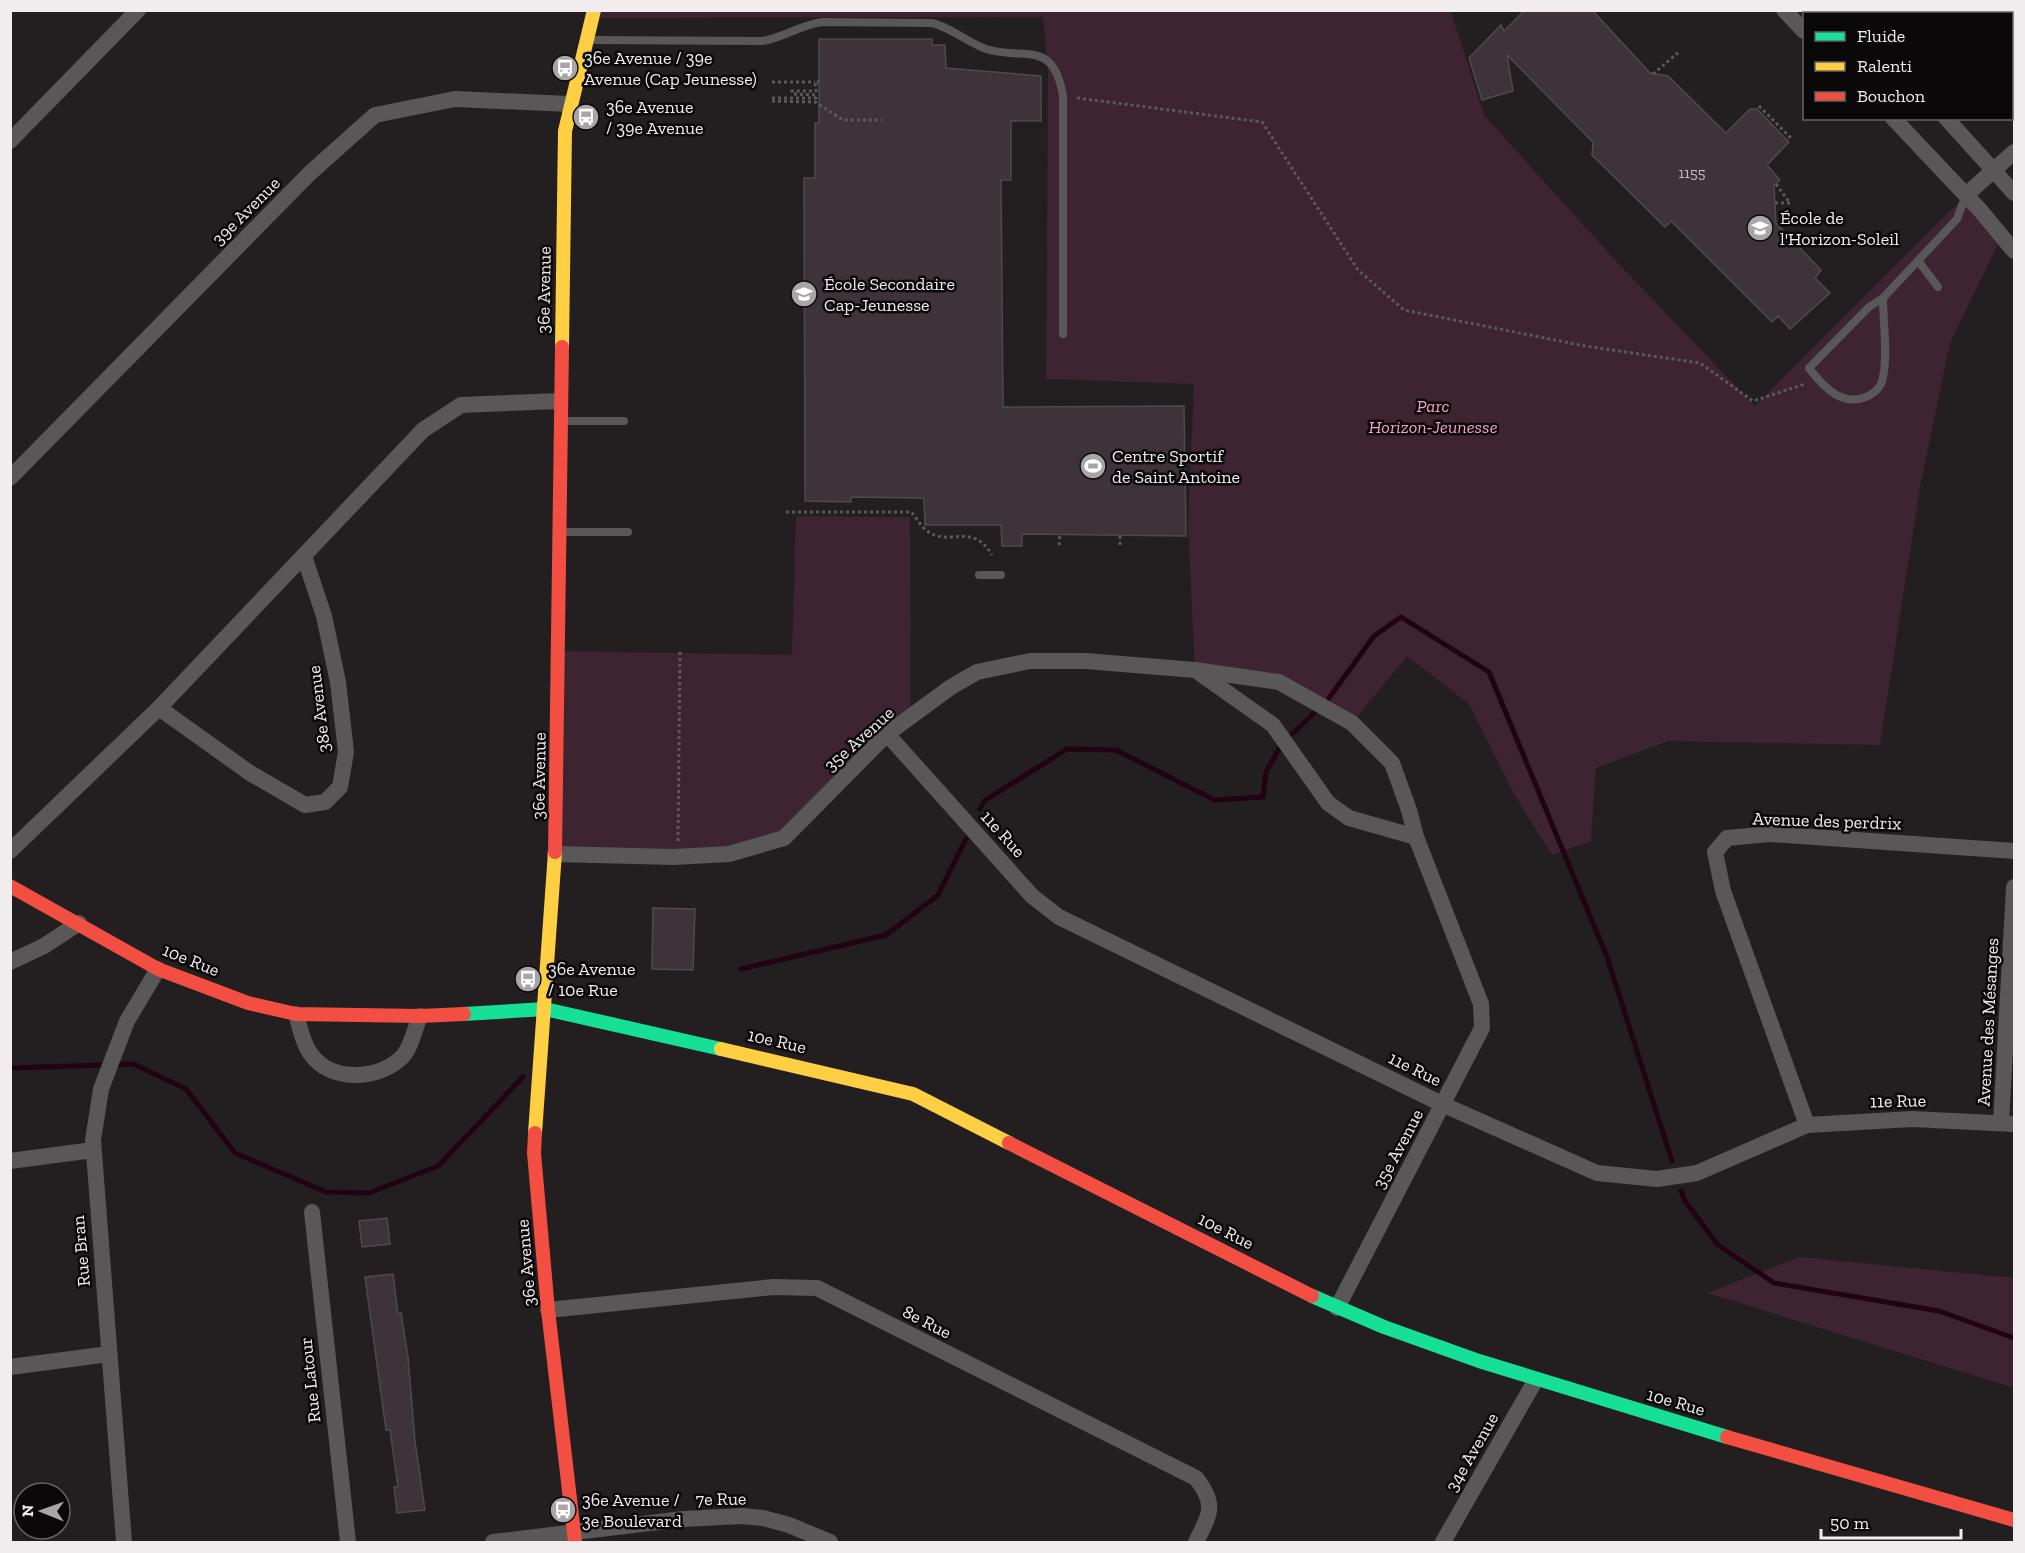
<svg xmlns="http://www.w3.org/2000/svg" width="2025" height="1553" viewBox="0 0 2025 1553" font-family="'Zilla Slab',serif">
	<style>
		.green { fill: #3e2330 }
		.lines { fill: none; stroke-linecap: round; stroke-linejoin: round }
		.stream { stroke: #210312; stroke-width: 5 }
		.building { fill: #3e3339; stroke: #4e4a4b; stroke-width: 1.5 }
		.path { stroke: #5b595a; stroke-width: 3; stroke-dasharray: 3 3; stroke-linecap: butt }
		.lane { stroke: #5a5758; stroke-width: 8 }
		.street { stroke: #5a5758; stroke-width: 16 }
		.fast { stroke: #16e098; stroke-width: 14 }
		.slow { stroke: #ffcf43; stroke-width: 14 }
		.jam { stroke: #f24e42; stroke-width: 14 }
		.labels { text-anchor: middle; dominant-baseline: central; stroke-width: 5; stroke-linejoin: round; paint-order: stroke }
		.number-label { font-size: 15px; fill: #c4bec1 }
		.poi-label { font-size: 18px; fill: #f1ecee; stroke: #0b080a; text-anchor: start }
		.street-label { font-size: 18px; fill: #f1ecee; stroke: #0b080a }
		.park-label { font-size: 18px; font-style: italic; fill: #f7a0c8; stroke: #0b080a }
	</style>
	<rect width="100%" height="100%" fill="#231e20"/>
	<g class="green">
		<path d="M 594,10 L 1451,11 L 1484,115 L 1616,261 L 1755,406 L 1966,195 L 2002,236 L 1950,343 L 1920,487 L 1880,745 L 1668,741 L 1596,768 L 1591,841 L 1552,855 L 1515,796 L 1469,704 L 1407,656 L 1352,723 L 1279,682 L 1195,670 L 1188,525 L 1194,384 L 1046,379 L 1048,74 L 1043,17 L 592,18 Z"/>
		<path d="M 796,516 L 910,517 L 911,718 L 784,838 L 729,854 L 555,854 L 560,651 L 792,655 Z"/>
		<path d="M 1799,1257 L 2014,1278 L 2014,1388 L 1707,1293 Z"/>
	</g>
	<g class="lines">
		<g class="stream">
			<path d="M 1329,698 L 1374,636 L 1401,617 L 1489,672 L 1607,957 L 1672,1161"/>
			<path d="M 1292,734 L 1314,713"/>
			<path d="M 980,809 L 984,801 L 1067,749 L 1116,750 L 1215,800 L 1263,797 L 1266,772 L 1281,745"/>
			<path d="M 741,969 L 886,935 L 938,895 L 966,839"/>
			<path d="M 10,1068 L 134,1064 L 186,1089 L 235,1153 L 326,1192 L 369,1193 L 438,1166 L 523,1077"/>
			<path d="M 1681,1191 L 1685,1201 L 1718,1245 L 1774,1283 L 1939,1311 L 2014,1338"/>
		</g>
	</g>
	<g class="building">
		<path d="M 1525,10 L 1592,10 L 1650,73 L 1668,76 L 1726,133 L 1750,109 L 1757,109 L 1789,142 L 1767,165 L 1780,180 L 1774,185 L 1776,223 L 1821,270 L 1815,278 L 1830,293 L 1790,329 L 1778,316 L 1772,322 L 1671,221 L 1665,227 L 1592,155 L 1593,142 L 1507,55 L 1513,91 L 1482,100 L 1469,58 L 1501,25 L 1504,31 Z"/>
		<path d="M 819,39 L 932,39 L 932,45 L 945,45 L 946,68 L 1041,76 L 1041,121 L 1011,121 L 1011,180 L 1001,180 L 1003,407 L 1184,406 L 1186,536 L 1022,534 L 1022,546 L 1002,546 L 1001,525 L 925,525 L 924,498 L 851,497 L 851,502 L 805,501 L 804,178 L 815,178 L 815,123 L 819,123 Z"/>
		<path d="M 653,908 L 695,909 L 693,970 L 652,969 Z"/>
		<path d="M 387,1218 L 390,1244 L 362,1247 L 359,1221 Z"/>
		<path d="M 393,1274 L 398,1314 L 401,1313 L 408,1357 L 415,1441 L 425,1510 L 397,1513 L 394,1487 L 398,1487 L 390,1430 L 386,1430 L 365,1277 Z"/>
	</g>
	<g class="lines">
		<g class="path">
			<path d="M 1653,74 L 1680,51"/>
			<path d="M 772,82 L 815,82"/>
			<path d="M 772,98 L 816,98 L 816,95 L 793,94 L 792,91 L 816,91 L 815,82 L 819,82"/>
			<path d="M 1077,98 L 1262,122 L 1358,270 L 1404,310 L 1585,346 L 1700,363 L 1753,401 L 1805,384"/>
			<path d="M 772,101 L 815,102 L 843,120 L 882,120"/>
			<path d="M 1759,106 L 1792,139"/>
			<path d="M 1776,184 L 1790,203"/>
			<path d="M 1775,203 L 1790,203"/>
			<path d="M 786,512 L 911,512 C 916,517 920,525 926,530 C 948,549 971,520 992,555"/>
			<path d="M 1059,545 L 1060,534"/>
			<path d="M 1120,545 L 1120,535"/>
			<path d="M 678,841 L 680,651"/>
		</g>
		<g class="lane">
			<path d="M 587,40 L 762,41 C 783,38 800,25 822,22 L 932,23 C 952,28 967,42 986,49 C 1025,61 1053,38 1063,96 L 1063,334"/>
			<path d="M 1919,262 L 1938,287"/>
			<path d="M 1883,298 L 1869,307 L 1809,368 C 1824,388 1844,409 1870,395 C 1877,391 1882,386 1883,377 C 1888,355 1883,321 1883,298 L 1957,219 L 1966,195"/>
			<path d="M 562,421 L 624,421"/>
			<path d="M 561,532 L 628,532"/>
			<path d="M 979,575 L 1001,575"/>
		</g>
		<g class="street">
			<path d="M 1784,10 L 1804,31"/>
			<path d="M 1839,10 L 1842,14"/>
			<path d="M 1893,118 L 1980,210 L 2014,251"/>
			<path d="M 1946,118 L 2014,193"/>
			<path d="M 10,141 L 138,10"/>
			<path d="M 1966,195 L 2014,152"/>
			<path d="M 10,478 L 310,173 L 375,115 L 455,99 L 570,104"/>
			<path d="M 1198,672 L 1273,725 L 1328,803 L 1349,818 L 1416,837"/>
			<path d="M 159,708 L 250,773 L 305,805 L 325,802 L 340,787 L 346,752 L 338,682 L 324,616 L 304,556"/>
			<path d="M 887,734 L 1032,896 L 1059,917 L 1444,1105 L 1597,1173 L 1657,1179 L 1697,1173 L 1807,1125 L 1912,1119 L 2014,1124"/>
			<path d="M 10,851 L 159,708 L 423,430 L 461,405 L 560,401"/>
			<path d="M 555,854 L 674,857 L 729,854 L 784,838 L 887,734 L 951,687 L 977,672 L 1030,661 L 1086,661 L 1195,670 L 1279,682 L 1352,723 L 1392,763 L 1409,810 L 1416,837 L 1481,1004 L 1482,1028 L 1337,1308"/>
			<path d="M 10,962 L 44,946 L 79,923"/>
			<path d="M 296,1014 C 300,1027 302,1042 310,1053 C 330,1083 378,1080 401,1058 C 411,1049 415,1028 420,1016"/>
			<path d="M 2001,1123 L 2014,887"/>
			<path d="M 1807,1125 L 1723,891 L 1715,852 L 1727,838 L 1770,834 L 2014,851"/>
			<path d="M 10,1161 L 93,1150"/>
			<path d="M 312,1212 L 348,1542"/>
			<path d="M 548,1310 L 773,1287 L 817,1288 L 1196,1478 C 1217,1505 1210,1514 1196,1542"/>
			<path d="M 10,1367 L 109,1354"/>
			<path d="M 124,1542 L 93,1140 L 101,1089 L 127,1021 L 158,969"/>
			<path d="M 493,1542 L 683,1519 L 742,1516 L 763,1518 L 789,1525 L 830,1542"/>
			<path d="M 1443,1542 L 1535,1381"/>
		</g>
		<g class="fast">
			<path d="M 464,1014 L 545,1009 L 721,1049"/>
			<path d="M 1312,1296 L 1384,1327 L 1479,1361 L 1727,1437"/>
		</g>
		<g class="slow">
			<path d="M 562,347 L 565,131 L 594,10"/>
			<path d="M 721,1049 L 913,1094 L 1009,1143"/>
			<path d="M 535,1133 L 555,852"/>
		</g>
		<g class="jam">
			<path d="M 555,852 L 562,347"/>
			<path d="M 10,886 L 158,969 L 248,1003 L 296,1014 L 420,1016 L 464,1014"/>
			<path d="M 535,1133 L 534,1153 L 548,1310 L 575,1542"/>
			<path d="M 1009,1143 L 1312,1296"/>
			<path d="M 1727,1437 L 2014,1520"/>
		</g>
	</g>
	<defs>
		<symbol id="bus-disc" viewBox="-11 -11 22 22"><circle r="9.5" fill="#a9a4a6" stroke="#0b080a"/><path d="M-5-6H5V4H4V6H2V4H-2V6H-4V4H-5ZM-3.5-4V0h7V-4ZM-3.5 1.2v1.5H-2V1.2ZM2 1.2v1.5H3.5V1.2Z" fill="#fff"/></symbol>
		<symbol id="school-disc" viewBox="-11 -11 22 22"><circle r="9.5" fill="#a9a4a6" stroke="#0b080a"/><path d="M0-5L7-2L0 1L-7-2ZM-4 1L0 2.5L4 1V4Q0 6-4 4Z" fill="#fff"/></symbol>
		<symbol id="stadium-disc" viewBox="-11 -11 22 22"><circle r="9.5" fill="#a9a4a6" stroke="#0b080a"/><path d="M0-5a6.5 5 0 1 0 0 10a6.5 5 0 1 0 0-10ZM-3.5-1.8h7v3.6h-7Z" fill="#fff"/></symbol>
	</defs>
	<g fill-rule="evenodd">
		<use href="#bus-disc" x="550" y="53" width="30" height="30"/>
		<use href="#bus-disc" x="571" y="102" width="30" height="30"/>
		<use href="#school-disc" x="1745" y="213" width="30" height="30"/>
		<use href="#school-disc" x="789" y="279" width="30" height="30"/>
		<use href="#stadium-disc" x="1078" y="451" width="30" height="30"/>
		<use href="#bus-disc" x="513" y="964" width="30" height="30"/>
		<use href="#bus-disc" x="548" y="1495" width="30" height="30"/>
	</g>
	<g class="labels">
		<g class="number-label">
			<text x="1692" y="173">1155</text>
		</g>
		<g class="poi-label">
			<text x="584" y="58">36e Avenue / 39e<tspan x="584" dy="21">Avenue (Cap Jeunesse)</tspan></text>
			<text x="606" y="107">36e Avenue<tspan x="606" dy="21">/ 39e Avenue</tspan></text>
			<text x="1780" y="218">École de<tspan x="1780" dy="21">l'Horizon-Soleil</tspan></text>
			<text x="824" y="284">École Secondaire<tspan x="824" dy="21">Cap-Jeunesse</tspan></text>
			<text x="1112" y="456">Centre Sportif<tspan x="1112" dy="21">de Saint Antoine</tspan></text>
			<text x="548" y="969">36e Avenue<tspan x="548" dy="21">/ 10e Rue</tspan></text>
			<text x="582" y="1500">36e Avenue /<tspan x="582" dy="21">3e Boulevard</tspan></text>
		</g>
		<g class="street-label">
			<text transform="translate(246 211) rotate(-45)">39e Avenue</text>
			<text transform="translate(544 290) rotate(-89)">36e Avenue</text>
			<text transform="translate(319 709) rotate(-97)">38e Avenue</text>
			<text transform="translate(859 739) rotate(-42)">35e Avenue</text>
			<text transform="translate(539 776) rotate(-89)">36e Avenue</text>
			<text transform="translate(1827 821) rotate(2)">Avenue des perdrix</text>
			<text transform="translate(1003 834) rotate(48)">11e Rue</text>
			<text transform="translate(191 960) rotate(22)">10e Rue</text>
			<text transform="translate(1988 1022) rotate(-87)">Avenue des Mésanges</text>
			<text transform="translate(777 1041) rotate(13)">10e Rue</text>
			<text transform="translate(1415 1069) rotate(26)">11e Rue</text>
			<text transform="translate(1898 1101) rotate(-1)">11e Rue</text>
			<text transform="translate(1398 1149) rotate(-62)">35e Avenue</text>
			<text transform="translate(1226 1231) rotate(27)">10e Rue</text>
			<text transform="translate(81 1251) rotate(-95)">Rue Bran</text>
			<text transform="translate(526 1263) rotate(-95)">36e Avenue</text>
			<text transform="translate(927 1322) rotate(27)">8e Rue</text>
			<text transform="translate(310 1380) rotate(-96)">Rue Latour</text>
			<text transform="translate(1676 1402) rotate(16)">10e Rue</text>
			<text transform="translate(1472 1452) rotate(-60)">34e Avenue</text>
			<text transform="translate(721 1499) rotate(-1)">7e Rue</text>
		</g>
		<g class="park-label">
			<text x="1433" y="406">Parc<tspan x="1433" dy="21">Horizon-Jeunesse</tspan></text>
		</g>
	</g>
	<rect width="2025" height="1553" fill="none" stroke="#f1ecee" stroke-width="24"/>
	<rect x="1803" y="12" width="210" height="108" fill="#0b080a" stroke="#676365" stroke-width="1.5"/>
	<rect x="1815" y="32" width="30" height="9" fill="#16e098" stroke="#676365" stroke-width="1.5"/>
	<text x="1857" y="42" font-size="18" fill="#f1ecee">Fluide</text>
	<rect x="1815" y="62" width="30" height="9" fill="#ffcf43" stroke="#676365" stroke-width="1.5"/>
	<text x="1857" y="72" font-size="18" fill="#f1ecee">Ralenti</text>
	<rect x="1815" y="92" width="30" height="9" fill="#f24e42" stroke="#676365" stroke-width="1.5"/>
	<text x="1857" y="102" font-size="18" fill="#f1ecee">Bouchon</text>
	<g transform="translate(42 1511) rotate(271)"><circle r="28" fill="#0b080a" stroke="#676365" stroke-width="1.5"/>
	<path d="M0-4.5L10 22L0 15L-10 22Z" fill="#a9a4a6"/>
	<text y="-9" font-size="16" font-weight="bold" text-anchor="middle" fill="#f1ecee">N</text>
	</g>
	<path d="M1821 1529v9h140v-9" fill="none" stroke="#f1ecee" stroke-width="3"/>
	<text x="1830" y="1529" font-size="18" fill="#f1ecee" stroke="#0b080a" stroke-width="4.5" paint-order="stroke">50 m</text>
</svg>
